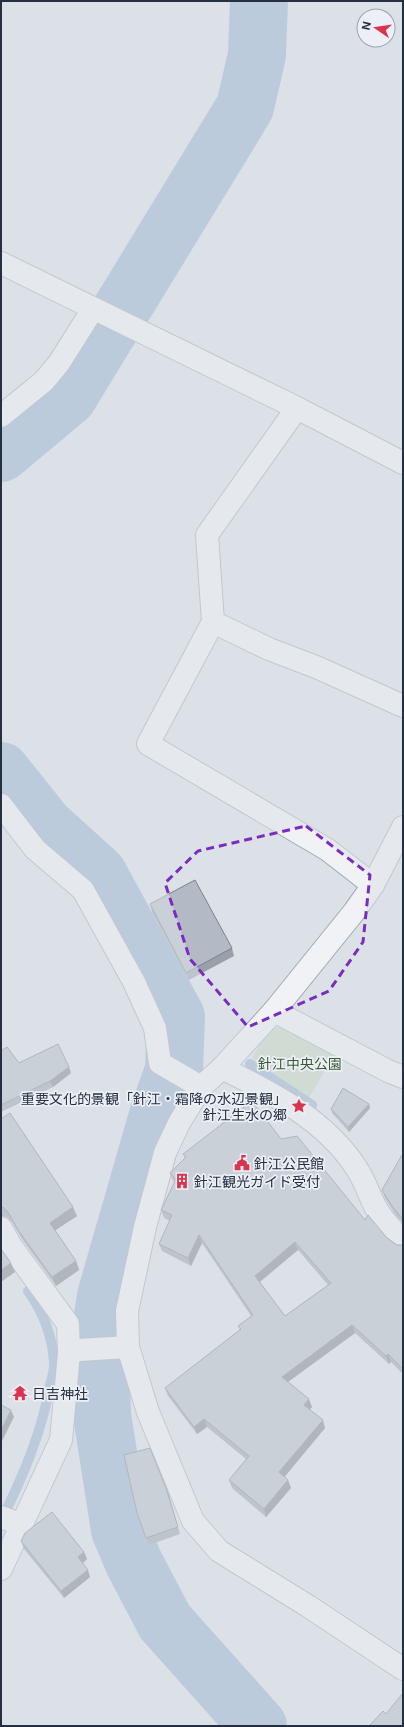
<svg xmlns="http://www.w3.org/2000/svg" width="404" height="1727" viewBox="0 0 404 1727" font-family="Inter,'Noto Sans JP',sans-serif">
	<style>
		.green { fill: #c2d3bd }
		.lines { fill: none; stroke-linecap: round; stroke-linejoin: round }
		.stream { stroke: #93afcc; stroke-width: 10 }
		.river { stroke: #93afcc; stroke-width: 58 }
		.minor-casing { stroke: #a1a8b2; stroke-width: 24 }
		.minor { stroke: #f0f2f6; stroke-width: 22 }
		.wall { fill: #9aa0a9; fill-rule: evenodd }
		.shaded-wall { fill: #7d828a }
		.building { fill: #b3bac5; stroke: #7d828a; fill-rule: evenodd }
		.marked { fill: none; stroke: #7b2cbf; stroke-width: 3; stroke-dasharray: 8 5; stroke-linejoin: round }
		.labels { text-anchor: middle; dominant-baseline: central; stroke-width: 3.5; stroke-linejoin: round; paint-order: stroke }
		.park-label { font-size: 14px; fill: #395d31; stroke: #ecf0f6 }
		.poi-label { font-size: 14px; fill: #252f40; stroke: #ecf0f6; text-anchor: start }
	</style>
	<rect width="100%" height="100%" fill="#dce1e8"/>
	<path class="green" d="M 281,1027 L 335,1053 L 309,1098 L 252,1058 L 268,1029 Z"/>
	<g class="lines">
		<g class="stream">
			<path d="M 250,1064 L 312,1105"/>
			<path d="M 2,1519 C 23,1476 42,1432 50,1385 C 52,1378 55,1369 54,1361 C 52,1335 43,1312 28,1291"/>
		</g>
		<g class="river">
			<path d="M 1,453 L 68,397 L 245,107 L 257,55 L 259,1"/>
			<path d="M 1,771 L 45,826 L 98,874 L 176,1017 L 174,1070 L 159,1112 L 106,1296 L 100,1336 L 102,1415 L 120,1530 L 134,1563 L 165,1622 L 258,1726"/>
		</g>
		<defs>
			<g id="minor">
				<path d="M 1,263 L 297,408 L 403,463"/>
				<path d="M 297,408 L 207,535 L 213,622 L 148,744 L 328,850 L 373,885"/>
				<path d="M 1,416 L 44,381 L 59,363 L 93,309"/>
				<path d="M 213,622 L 269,649 L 316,667 L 403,706"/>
				<path d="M 1,805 L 35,849 L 83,890 L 134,982 L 155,1028 L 160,1063 L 201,1087"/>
				<path d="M 403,827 L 373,885 L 354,912 L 274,1011 L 222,1068 L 201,1087 L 179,1123 L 165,1153 L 145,1227 L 127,1311 L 128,1347 L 148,1412 L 193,1521 L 219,1551 L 308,1606 L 403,1669"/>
				<path d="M 274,1011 L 388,1071 L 403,1077"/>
				<path d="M 222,1068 C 272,1093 326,1120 357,1169 C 365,1181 369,1195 376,1208 C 383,1221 393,1231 403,1241"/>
				<path d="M 1,1228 L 11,1246 L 68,1324 L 69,1353 L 61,1440 L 1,1569"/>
				<path d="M 69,1353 L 79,1350 L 128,1347"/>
				<path d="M 1,1517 L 22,1525"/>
			</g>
		</defs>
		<use href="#minor" class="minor-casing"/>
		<use href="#minor" class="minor"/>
	</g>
	<g class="wall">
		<path d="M 150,904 L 232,948 L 234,956 L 189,980 L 152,912 Z"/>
		<path d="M 1,1051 L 19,1063 L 71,1073 L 53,1087 L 1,1112 Z"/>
		<path d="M 369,1104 L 370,1108 L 349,1132 L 332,1113 L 331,1109 Z"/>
		<path d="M 1,1119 L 77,1216 L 55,1230 L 76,1261 L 79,1270 L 56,1286 L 22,1239 L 12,1222 L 7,1217 L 1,1216 Z"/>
		<path d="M 281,1139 L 365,1220 L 397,1245 L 403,1245 L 403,1374 L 391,1362 L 389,1364 L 355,1333 L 288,1382 L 312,1407 L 310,1409 L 325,1428 L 284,1477 L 291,1488 L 266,1517 L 232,1488 L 229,1480 L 246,1459 L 207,1427 L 197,1434 L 168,1396 L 165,1388 L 240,1330 L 238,1326 L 251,1316 L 202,1243 L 191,1266 L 162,1251 L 159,1244 L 170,1221 L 164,1218 L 161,1210 L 175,1182 L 173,1181 L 170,1173 L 185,1158 L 183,1154 ZM 298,1250 L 328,1285 L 285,1316 L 260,1282 Z"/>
		<path d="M 403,1153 L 403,1223 L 395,1214 L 385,1198 L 382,1190 Z"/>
		<path d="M 166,1488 L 180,1534 L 149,1545 L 137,1513 Z"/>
		<path d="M 21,1541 L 84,1552 L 87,1559 L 82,1563 L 90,1577 L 64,1598 L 24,1549 Z"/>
	</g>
	<g class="shaded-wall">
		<path d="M 69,1067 L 71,1073 L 53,1087 L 50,1081 Z"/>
		<path d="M 369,1104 L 370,1108 L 349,1132 L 348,1127 Z"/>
		<path d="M 73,1207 L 77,1216 L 53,1232 L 50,1223 Z"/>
		<path d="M 199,1235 L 202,1243 L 191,1266 L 188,1258 Z"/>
		<path d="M 295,1242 L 298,1250 L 258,1283 L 255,1276 Z"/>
		<path d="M 76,1261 L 79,1270 L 56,1286 L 52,1277 Z"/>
		<path d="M 11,1263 L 15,1272 L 1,1282 L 1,1270 Z"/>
		<path d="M 352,1325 L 355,1333 L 285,1384 L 282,1377 Z"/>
		<path d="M 388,1354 L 391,1362 L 389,1364 L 386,1356 Z"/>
		<path d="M 309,1399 L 312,1407 L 307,1412 L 304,1405 Z"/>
		<path d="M 11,1410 L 14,1417 L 1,1443 L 1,1430 Z"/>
		<path d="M 204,1419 L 207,1427 L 197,1434 L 194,1427 Z"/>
		<path d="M 323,1420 L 325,1428 L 282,1480 L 279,1472 Z"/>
		<path d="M 288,1480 L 291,1488 L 266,1517 L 264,1509 Z"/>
		<path d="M 166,1488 L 169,1495 L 180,1534 L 178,1527 Z"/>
		<path d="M 84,1552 L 87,1559 L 81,1565 L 78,1557 Z"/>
		<path d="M 88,1570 L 90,1577 L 64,1598 L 61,1591 Z"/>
	</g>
	<g class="building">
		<path d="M 195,880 L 232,948 L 186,973 L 150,904 Z"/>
		<path d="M 58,1044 L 69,1067 L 50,1081 L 1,1105 L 1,1051 L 7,1047 L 19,1063 Z"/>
		<path d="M 343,1088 L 369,1104 L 348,1127 L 331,1109 Z"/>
		<path d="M 252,1101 L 281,1139 L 297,1136 L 365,1220 L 368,1215 L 387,1238 L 397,1245 L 403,1245 L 403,1369 L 388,1354 L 386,1356 L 352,1325 L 282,1377 L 309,1399 L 304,1405 L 323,1420 L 279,1472 L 288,1480 L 264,1509 L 229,1480 L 249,1456 L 204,1419 L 194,1427 L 165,1388 L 241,1329 L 238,1326 L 253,1315 L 199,1235 L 188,1258 L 159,1244 L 172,1215 L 161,1210 L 176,1179 L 170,1173 L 186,1157 L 183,1154 ZM 295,1242 L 331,1283 L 285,1316 L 255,1276 Z"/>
		<path d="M 10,1113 L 73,1207 L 50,1223 L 76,1261 L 52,1277 L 18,1230 L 8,1212 L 4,1208 L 1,1207 L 1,1119 Z"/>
		<path d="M 403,1153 L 403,1219 L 392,1206 L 382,1190 Z"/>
		<path d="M 1,1249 L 11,1263 L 1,1270 Z"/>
		<path d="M 1,1405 L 11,1410 L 1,1430 Z"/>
		<path d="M 150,1448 L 166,1488 L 178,1527 L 146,1538 L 137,1513 L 124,1455 Z"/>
		<path d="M 52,1512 L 84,1552 L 78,1557 L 88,1570 L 61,1591 L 21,1541 L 25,1533 Z"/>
		<path d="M 403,1693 L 403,1726 L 369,1726 L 383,1711 L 386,1714 Z"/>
	</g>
	<path d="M0 0H404V1727H0ZM 306,826 L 370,875 L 363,942 L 329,991 L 248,1027 L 190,959 L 165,883 L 198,851 Z" fill="#dce1e8" fill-opacity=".55" fill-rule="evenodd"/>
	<path class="marked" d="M 306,826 L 370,875 L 363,942 L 329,991 L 248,1027 L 190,959 L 165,883 L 198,851 Z"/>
	<defs>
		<symbol id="sight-bare" viewBox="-9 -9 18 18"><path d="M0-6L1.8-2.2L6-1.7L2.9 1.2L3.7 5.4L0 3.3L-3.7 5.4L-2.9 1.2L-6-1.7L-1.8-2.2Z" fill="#db344e" stroke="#ecf0f6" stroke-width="2.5" paint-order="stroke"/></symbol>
		<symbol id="civic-bare" viewBox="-9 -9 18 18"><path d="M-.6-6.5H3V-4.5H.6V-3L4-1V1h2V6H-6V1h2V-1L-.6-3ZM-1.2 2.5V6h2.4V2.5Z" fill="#db344e" stroke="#ecf0f6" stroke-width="2.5" paint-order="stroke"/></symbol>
		<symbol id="building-bare" viewBox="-9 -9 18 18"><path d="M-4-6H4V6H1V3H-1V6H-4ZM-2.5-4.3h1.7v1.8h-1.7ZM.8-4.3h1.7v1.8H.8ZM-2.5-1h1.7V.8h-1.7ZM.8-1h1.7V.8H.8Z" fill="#db344e" stroke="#ecf0f6" stroke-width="2.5" paint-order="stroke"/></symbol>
		<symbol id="temple-bare" viewBox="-9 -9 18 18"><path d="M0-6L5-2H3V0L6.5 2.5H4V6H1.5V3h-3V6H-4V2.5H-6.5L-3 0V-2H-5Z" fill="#db344e" stroke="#ecf0f6" stroke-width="2.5" paint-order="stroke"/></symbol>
	</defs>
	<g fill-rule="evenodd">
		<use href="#sight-bare" x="288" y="1095" width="22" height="22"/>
		<use href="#civic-bare" x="231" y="1152" width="22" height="22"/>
		<use href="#building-bare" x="171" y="1170" width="22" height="22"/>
		<use href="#temple-bare" x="9" y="1382" width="22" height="22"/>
	</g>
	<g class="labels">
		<g class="park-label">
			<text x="300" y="1063">針江中央公園</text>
		</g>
		<g class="poi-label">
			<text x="287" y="1098" text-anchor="end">重要文化的景観「針江・霜降の水辺景観」<tspan x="287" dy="16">針江生水の郷</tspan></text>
			<text x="254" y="1163">針江公民館</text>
			<text x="194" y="1181">針江観光ガイド受付</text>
			<text x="32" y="1393">日吉神社</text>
		</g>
	</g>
	<rect width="404" height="1727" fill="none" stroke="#252f40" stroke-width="4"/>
	<g transform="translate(376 28) rotate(283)"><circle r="19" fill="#ecf0f6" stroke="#9ca3ad"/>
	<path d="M0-3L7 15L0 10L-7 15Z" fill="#db344e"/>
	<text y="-6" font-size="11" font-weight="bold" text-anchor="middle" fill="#252f40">N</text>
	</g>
</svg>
